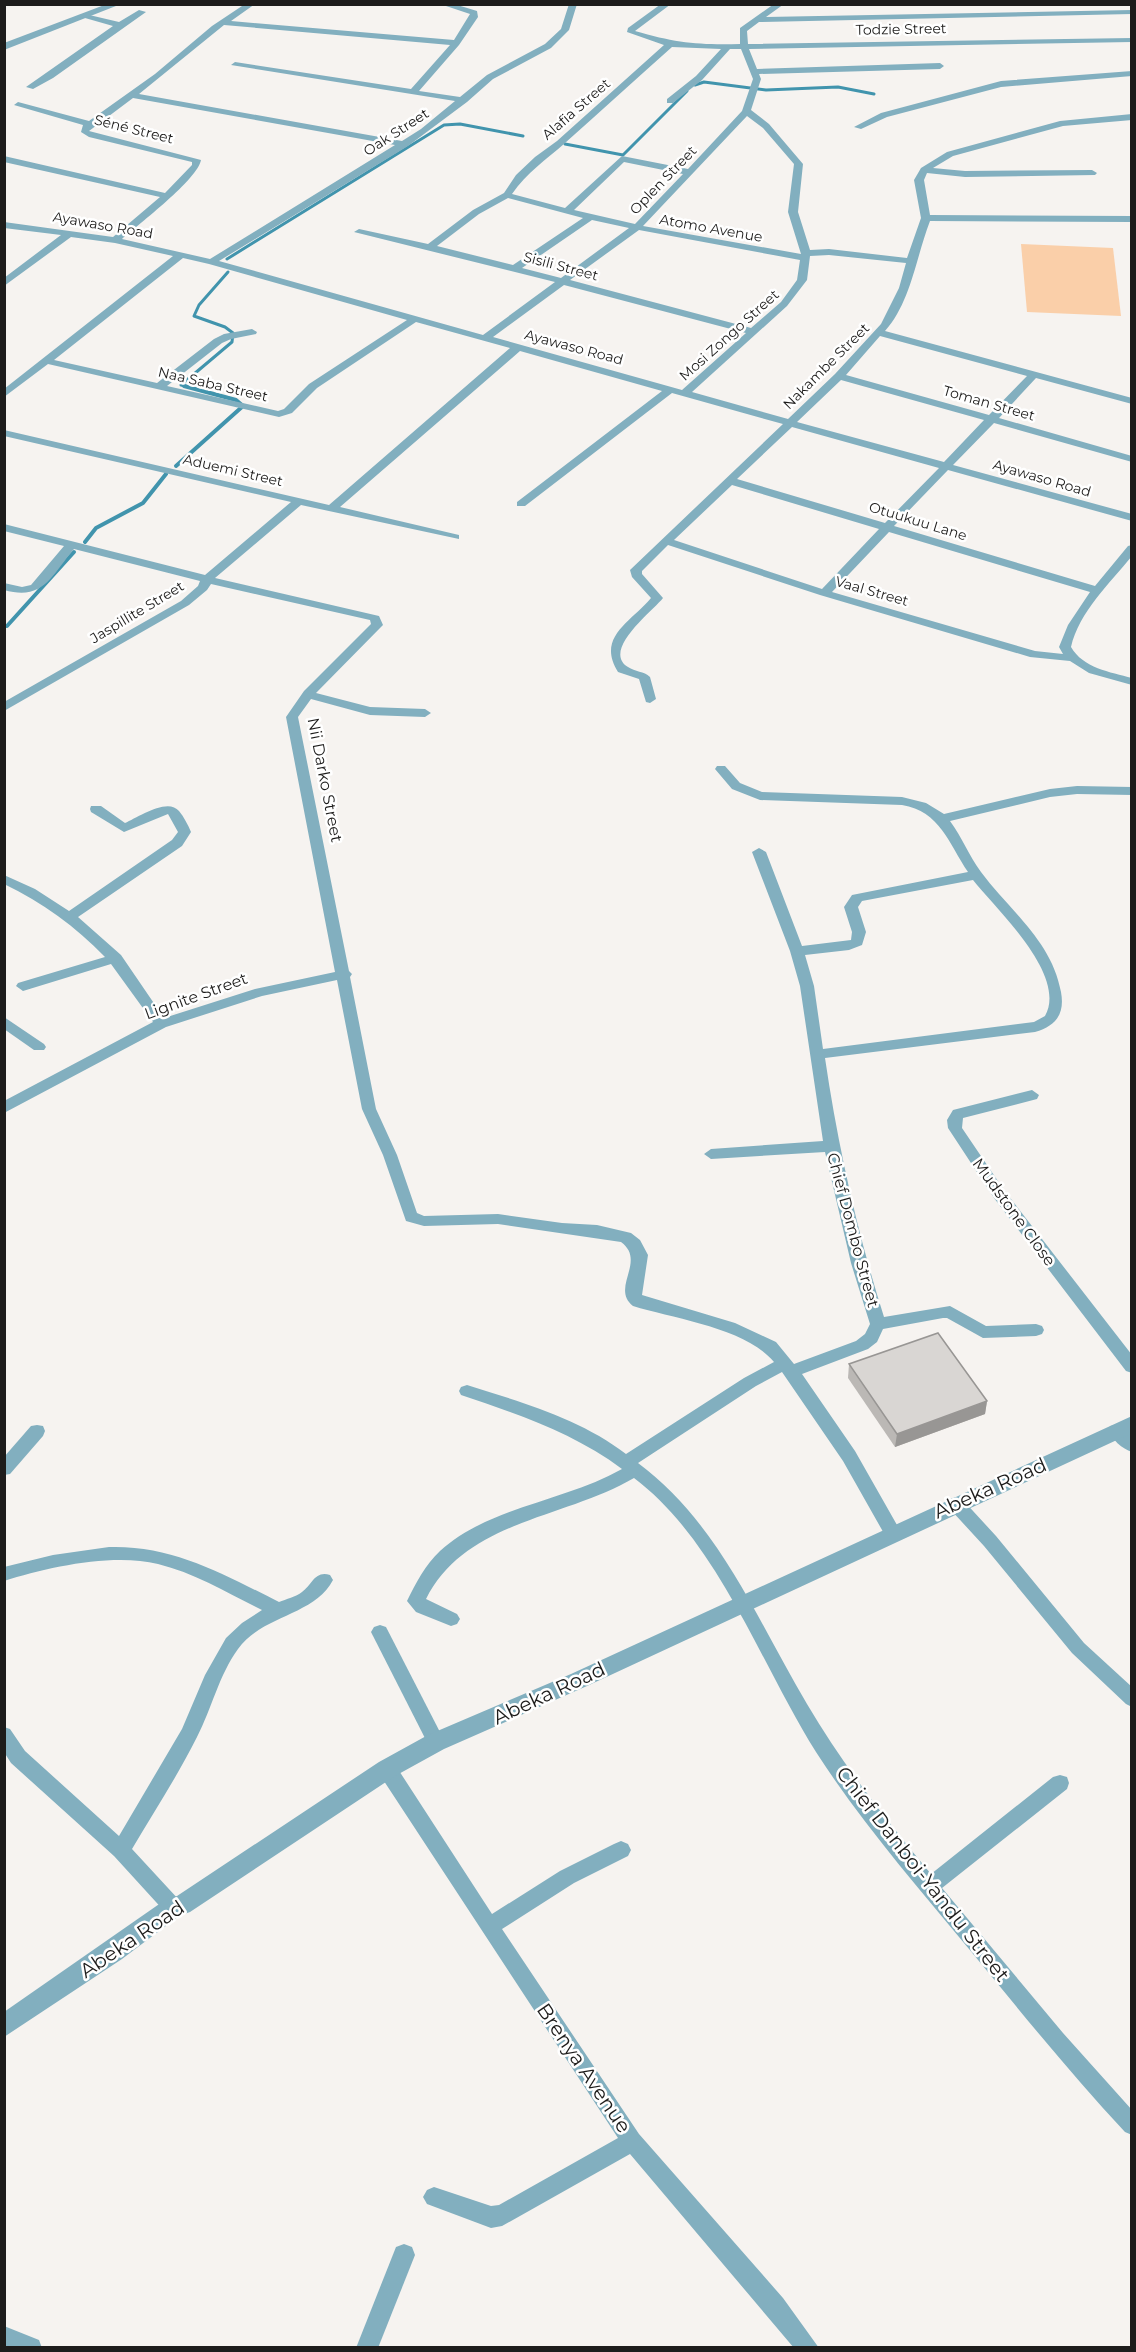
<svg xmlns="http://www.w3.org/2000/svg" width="1136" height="2352" viewBox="0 0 1136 2352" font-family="Montserrat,sans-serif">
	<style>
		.green { fill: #facfa9 }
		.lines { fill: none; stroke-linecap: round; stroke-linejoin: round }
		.stream-far1 { stroke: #4194ad; stroke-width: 3 }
		.stream { stroke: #4194ad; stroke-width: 4 }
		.minor { fill: #82afbf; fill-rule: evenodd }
		.tertiary { fill: #82afbf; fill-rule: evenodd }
		.wall { fill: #bbb8b5 }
		.shaded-wall { fill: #989694 }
		.building { fill: #d9d6d3; stroke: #989694; stroke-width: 1.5 }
		.labels { text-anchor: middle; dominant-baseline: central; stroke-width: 5; stroke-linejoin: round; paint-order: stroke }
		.far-street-label { font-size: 14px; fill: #1d1c1b; stroke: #fff }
		.street-label { font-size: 16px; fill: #1d1c1b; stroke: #fff }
		.near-street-label { font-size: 20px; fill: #1d1c1b; stroke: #fff }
	</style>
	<rect width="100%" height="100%" fill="#f6f3f0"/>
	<path class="green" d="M 1021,244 L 1113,248 L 1121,316 L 1027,312 Z"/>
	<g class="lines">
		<g class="stream-far1">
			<path d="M 695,85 L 704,82 L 766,90 L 838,87 L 874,94"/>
			<path d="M 565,144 L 623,155 L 687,91"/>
			<path d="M 227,259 L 444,125 L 460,124 L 523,136"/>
			<path d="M 189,387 L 181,385 L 232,342 L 233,333 L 225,327 L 194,316 L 199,305 L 228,272"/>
		</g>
		<g class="stream">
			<path d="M 176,466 L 243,406 L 236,400 L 184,386"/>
			<path d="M 85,542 L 96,528 L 143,503 L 166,474"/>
			<path d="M 7,626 L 74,552"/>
		</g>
		<g class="minor">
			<path d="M 245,4 L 255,4 L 231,21 L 454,40 L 470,14 L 440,4 L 454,4 L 477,11 L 478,17 L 459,45 L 419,91 L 460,97 L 487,75 L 545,44 L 561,29 L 569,4 L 577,4 L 569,30 L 551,48 L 493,79 L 467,102 L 408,146 L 219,261 L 483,335 L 555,282 L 354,232 L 359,229 L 428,244 L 473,210 L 504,193 L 516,175 L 535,157 L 557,141 L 664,45 L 627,32 L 628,28 L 661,4 L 671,4 L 635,31 C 676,43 698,45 740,44 L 740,28 L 774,4 L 784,4 L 766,17 L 1132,10 L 1132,14 L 759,22 L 747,31 L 748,44 L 1132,38 L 1132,42 L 749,49 L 757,69 L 940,63 L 944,66 L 940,69 L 759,74 L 761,79 L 751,110 L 769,124 L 803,164 L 798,212 L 810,250 L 829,249 L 907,258 L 921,218 L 914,180 L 921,168 L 947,152 L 1060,121 L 1132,114 L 1132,120 L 1063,126 L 953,156 L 933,168 L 965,171 L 1092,170 L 1097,173 L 1095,175 L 965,177 L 927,173 L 924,180 L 930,215 L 1132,216 L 1132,222 L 930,221 C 916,257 911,302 885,331 L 1132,398 L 1132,404 L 1036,378 L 999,418 L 1132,456 L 1132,462 L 994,423 L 953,465 L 1132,514 L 1132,521 L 948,470 L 894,526 L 1095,586 L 1128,546 L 1132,545 L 1132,556 C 1110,583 1079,612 1071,647 C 1083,668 1110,672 1132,678 L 1132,685 L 1089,673 L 1070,661 L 1030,657 L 820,595 L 668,545 L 642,571 L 642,574 L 663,598 C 653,611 601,650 628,667 C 635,672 644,671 650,677 L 656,699 L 650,703 L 646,702 L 639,679 L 618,672 C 596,637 631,622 651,598 L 632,577 L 630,570 L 783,424 L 672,393 L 525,506 L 517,506 L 517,502 L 662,391 L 520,351 L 340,507 L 459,535 L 459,539 L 301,505 L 215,578 L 379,616 L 383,625 L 381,627 L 316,693 L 370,707 L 425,709 L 431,713 L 425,717 L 370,715 L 311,699 L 298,717 L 349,971 L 352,974 L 350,977 L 376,1109 L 397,1155 L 417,1213 L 424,1216 L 498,1214 L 562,1223 L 597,1225 L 631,1233 L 640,1240 L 648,1255 L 642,1295 L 735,1323 L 776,1342 L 794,1364 L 856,1341 L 865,1334 L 870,1324 L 851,1263 L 825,1152 L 711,1159 L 704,1154 L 711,1149 L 823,1141 L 800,986 L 790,951 L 752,852 L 759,848 L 766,852 L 802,946 L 851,940 L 852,932 L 844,907 L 852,895 L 968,872 C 949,844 940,811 902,805 L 760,800 L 732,789 L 715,769 L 717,766 L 725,766 L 740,783 L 762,792 L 902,797 L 926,803 L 944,814 L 1050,789 L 1077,786 L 1132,787 L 1132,795 L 1077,794 L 1050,797 L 950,821 C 962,837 969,856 981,872 C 1010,911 1052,941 1061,992 C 1065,1014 1056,1026 1035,1032 L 825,1058 C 838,1146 857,1232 884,1317 L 950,1306 L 986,1326 L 1036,1324 L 1042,1326 L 1044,1330 L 1042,1334 L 1036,1336 L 983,1338 L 947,1318 L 943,1318 L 883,1329 L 877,1342 L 868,1349 L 802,1374 L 855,1451 L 901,1532 L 898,1537 L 892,1539 L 886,1537 L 843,1461 L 782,1372 L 756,1386 L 638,1463 C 719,1523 757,1620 807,1704 C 843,1765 886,1820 931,1874 L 1053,1777 L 1060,1775 L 1067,1777 L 1069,1783 L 1067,1789 L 942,1888 L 1063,2033 L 1132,2110 L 1132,2135 L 1125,2132 C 1070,2073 1020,2011 969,1949 C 916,1885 861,1822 816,1752 C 761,1665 718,1541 634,1478 C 564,1519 466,1520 426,1599 L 457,1614 L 460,1619 L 457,1624 L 451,1626 L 416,1612 L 407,1601 C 416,1583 425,1565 440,1551 C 488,1507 566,1501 622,1469 C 574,1433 517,1414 461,1395 L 459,1391 L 461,1387 L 467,1385 C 521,1402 581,1419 626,1454 L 744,1378 L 774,1362 C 746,1328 675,1319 633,1306 C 610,1288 647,1261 621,1242 L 498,1224 L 424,1226 L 406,1221 L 383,1155 L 362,1109 L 337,980 L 262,996 L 166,1027 L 4,1113 L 4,1101 L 153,1022 L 111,964 L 23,991 L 16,986 L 18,983 L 105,957 C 75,926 43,903 4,884 L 4,875 L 35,889 L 69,911 L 172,840 L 178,832 L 168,814 L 124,832 L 91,812 L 90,809 L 91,806 L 101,806 L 125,823 C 138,817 168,797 179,811 C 184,817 188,825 191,832 L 182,846 L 78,917 L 121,955 L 164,1018 L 255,989 L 335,972 L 286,717 L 304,691 L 371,624 L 370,620 L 211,584 L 207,590 L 189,605 L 4,711 L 4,702 L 181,601 L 198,586 L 200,581 L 74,549 C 51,576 44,601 4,590 L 4,583 L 22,587 L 31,585 L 64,546 L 4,531 L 4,524 L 205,575 L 291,502 L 4,436 L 4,430 L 329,505 L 510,348 L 416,322 L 317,388 L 292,413 L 279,417 L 48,364 L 4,397 L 4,389 L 173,256 L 115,243 L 71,237 L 4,286 L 4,278 L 61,235 L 4,228 L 4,222 L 113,237 L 160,197 L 4,162 L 4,156 L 165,193 L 192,165 L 192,162 L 89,137 L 81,132 L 83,125 L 14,105 L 18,102 L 89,121 L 155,74 L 212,26 ZM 224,25 L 450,45 L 411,89 L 235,62 L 231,65 L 455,101 L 421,129 L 402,141 L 139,94 ZM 672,47 L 721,49 L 696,76 L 667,99 L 667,103 L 673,103 L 702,80 L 730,49 L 741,49 L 753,79 L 742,111 L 688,169 L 622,156 L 565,208 L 512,194 C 527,172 546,160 565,143 C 601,111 636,79 672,47 ZM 133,98 L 395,145 L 210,259 L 122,239 C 139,224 198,179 201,160 L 89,131 ZM 747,116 L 763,128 L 794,164 L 788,212 L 801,254 L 643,226 ZM 624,162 L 683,174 L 635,224 L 574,210 ZM 508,198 L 583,218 L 513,265 L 437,246 L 479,214 ZM 592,220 L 629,228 L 561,278 L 522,268 ZM 639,230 L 800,260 L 797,280 L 781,302 L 751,328 L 570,280 ZM 829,255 L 906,263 L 899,288 L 881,324 L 835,374 L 788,419 L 692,392 L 787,306 L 807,280 L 810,256 ZM 183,258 L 209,264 L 407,320 L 309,384 L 284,409 L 278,411 L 167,386 L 222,343 L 231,339 L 256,334 L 257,332 L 252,329 L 224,334 L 214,339 L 157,383 L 54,360 ZM 564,285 L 746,333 L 682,390 L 493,337 ZM 880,336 L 1027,376 L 989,415 L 846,375 ZM 841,380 L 984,420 L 944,462 L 797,422 ZM 792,427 L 939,468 L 885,523 L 737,479 ZM 732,485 L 879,529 L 822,589 L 674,540 ZM 889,532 L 1090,592 L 1068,625 L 1059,647 L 1063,654 L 1035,651 L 832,592 ZM 973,880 C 996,909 1068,975 1045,1016 L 1034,1022 L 823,1049 L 814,986 L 805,955 L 849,950 L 862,945 L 866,932 L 858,907 L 862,901 Z"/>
			<path d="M 139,10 L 146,12 L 53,78 L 33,89 L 26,87 L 113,26 L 85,18 L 85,14 L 119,22 Z"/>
			<path d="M 1132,71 L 1132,76 L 1001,87 L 887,117 L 861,129 L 854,127 L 881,113 L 1001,81 Z"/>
			<path d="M 4,1017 L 44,1044 L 46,1047 L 44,1050 L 34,1050 L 4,1029 Z"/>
			<path d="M 1032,1090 L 1039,1095 L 1037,1099 L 963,1118 L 962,1128 L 1004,1190 L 1132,1355 L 1132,1373 L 1126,1371 L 994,1198 L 948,1128 L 947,1120 L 953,1110 Z"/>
			<path d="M 37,1425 L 43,1426 L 45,1431 L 43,1436 L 10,1474 L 4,1475 L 4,1457 L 31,1426 Z"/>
			<path d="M 1116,1425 L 1132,1435 L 1132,1452 C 1122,1449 1112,1439 1108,1431 L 1110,1426 Z"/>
			<path d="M 956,1497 L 962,1499 L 996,1536 L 1084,1643 L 1132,1687 L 1132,1707 L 1126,1704 L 1072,1653 L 984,1546 L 950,1509 L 948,1504 L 950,1499 Z"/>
			<path d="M 109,1547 C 173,1545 223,1574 279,1602 C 286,1599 296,1597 302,1592 C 312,1585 315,1570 330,1575 L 333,1580 C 314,1616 262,1615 238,1649 C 219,1675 212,1708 197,1737 C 178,1775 154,1812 132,1849 L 180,1901 L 183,1907 L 180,1913 L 173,1916 L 166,1913 L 114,1856 L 11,1763 L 4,1752 L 4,1727 L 10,1729 L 25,1751 L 119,1836 L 182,1729 L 205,1675 L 226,1638 L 242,1623 L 262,1610 C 229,1594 195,1573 158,1564 C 113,1553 48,1567 4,1581 L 4,1567 L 53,1555 Z"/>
			<path d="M 380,1625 L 386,1627 L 442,1736 L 445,1742 L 442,1748 L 436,1750 L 430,1748 L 371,1632 L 374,1627 Z"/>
			<path d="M 387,1761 L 394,1763 L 492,1914 L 560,1871 L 614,1844 L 621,1841 L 628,1844 L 631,1850 L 628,1856 L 574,1883 L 502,1929 L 639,2134 L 783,2298 L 819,2348 L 794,2348 L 630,2154 L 502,2226 L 491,2228 L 427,2204 L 423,2197 L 427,2190 L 434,2187 L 491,2206 L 499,2205 L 618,2138 L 380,1775 L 378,1769 L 380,1763 Z"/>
			<path d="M 404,2244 L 412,2247 L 415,2255 L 378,2348 L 356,2348 L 396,2247 Z"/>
			<path d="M 4,2326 L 39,2340 L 42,2348 L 4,2348 Z"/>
		</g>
		<g class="tertiary">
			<path d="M 107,4 L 121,4 L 4,50 L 4,43 Z"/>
			<path d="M 1132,1416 L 1132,1433 L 587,1686 L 444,1749 L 395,1776 L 190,1912 L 179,1916 L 122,1959 L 4,2037 L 4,2012 L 165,1900 L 177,1896 L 379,1762 L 428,1735 L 571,1674 Z"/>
		</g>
	</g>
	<path class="wall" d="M 849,1364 L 987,1401 L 985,1414 L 895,1447 L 848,1378 Z"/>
	<path class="shaded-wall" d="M 987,1401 L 985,1414 L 895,1447 L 897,1434 Z"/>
	<path class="building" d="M 938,1333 L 987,1401 L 897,1434 L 849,1364 Z"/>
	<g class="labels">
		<g class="far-street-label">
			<text transform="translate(901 29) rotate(-1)">Todzie Street</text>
			<text transform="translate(576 109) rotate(-41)">Alafia Street</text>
			<text transform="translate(134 129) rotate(14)">Séné Street</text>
			<text transform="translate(396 132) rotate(-33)">Oak Street</text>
			<text transform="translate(663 180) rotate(-46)">Oplen Street</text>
			<text transform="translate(103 225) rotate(10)">Ayawaso Road</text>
			<text transform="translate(711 228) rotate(10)">Atomo Avenue</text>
			<text transform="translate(561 266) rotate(15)">Sisili Street</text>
			<text transform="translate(729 335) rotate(-42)">Mosi Zongo Street</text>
			<text transform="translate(574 347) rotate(15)">Ayawaso Road</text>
			<text transform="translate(826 366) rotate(-45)">Nakambe Street</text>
			<text transform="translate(213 384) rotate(13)">Naa Saba Street</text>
			<text transform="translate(989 403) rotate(16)">Toman Street</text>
			<text transform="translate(233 470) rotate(13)">Aduemi Street</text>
			<text transform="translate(1042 478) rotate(16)">Ayawaso Road</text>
			<text transform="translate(918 521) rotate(17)">Otuukuu Lane</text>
			<text transform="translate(872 591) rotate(16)">Vaal Street</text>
			<text transform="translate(137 612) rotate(-31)">Jaspillite Street</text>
		</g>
		<g class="street-label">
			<text transform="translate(325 780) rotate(79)">Nii Darko Street</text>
			<text transform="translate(196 996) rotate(-20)">Lignite Street</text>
			<text transform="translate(1014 1212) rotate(54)">Mudstone Close</text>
			<text transform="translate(853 1230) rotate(75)">Chief Dombo Street</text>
		</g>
		<g class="near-street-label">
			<text transform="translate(990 1488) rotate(-24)">Abeka Road</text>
			<text transform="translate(549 1693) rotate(-25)">Abeka Road</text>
			<text transform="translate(923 1874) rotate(52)">Chief Danboi-Yandu Street</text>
			<text transform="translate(132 1939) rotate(-34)">Abeka Road</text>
			<text transform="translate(584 2068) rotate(56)">Brenya Avenue</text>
		</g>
	</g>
	<rect width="1136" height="2352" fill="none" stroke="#1d1c1b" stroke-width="12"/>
</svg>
